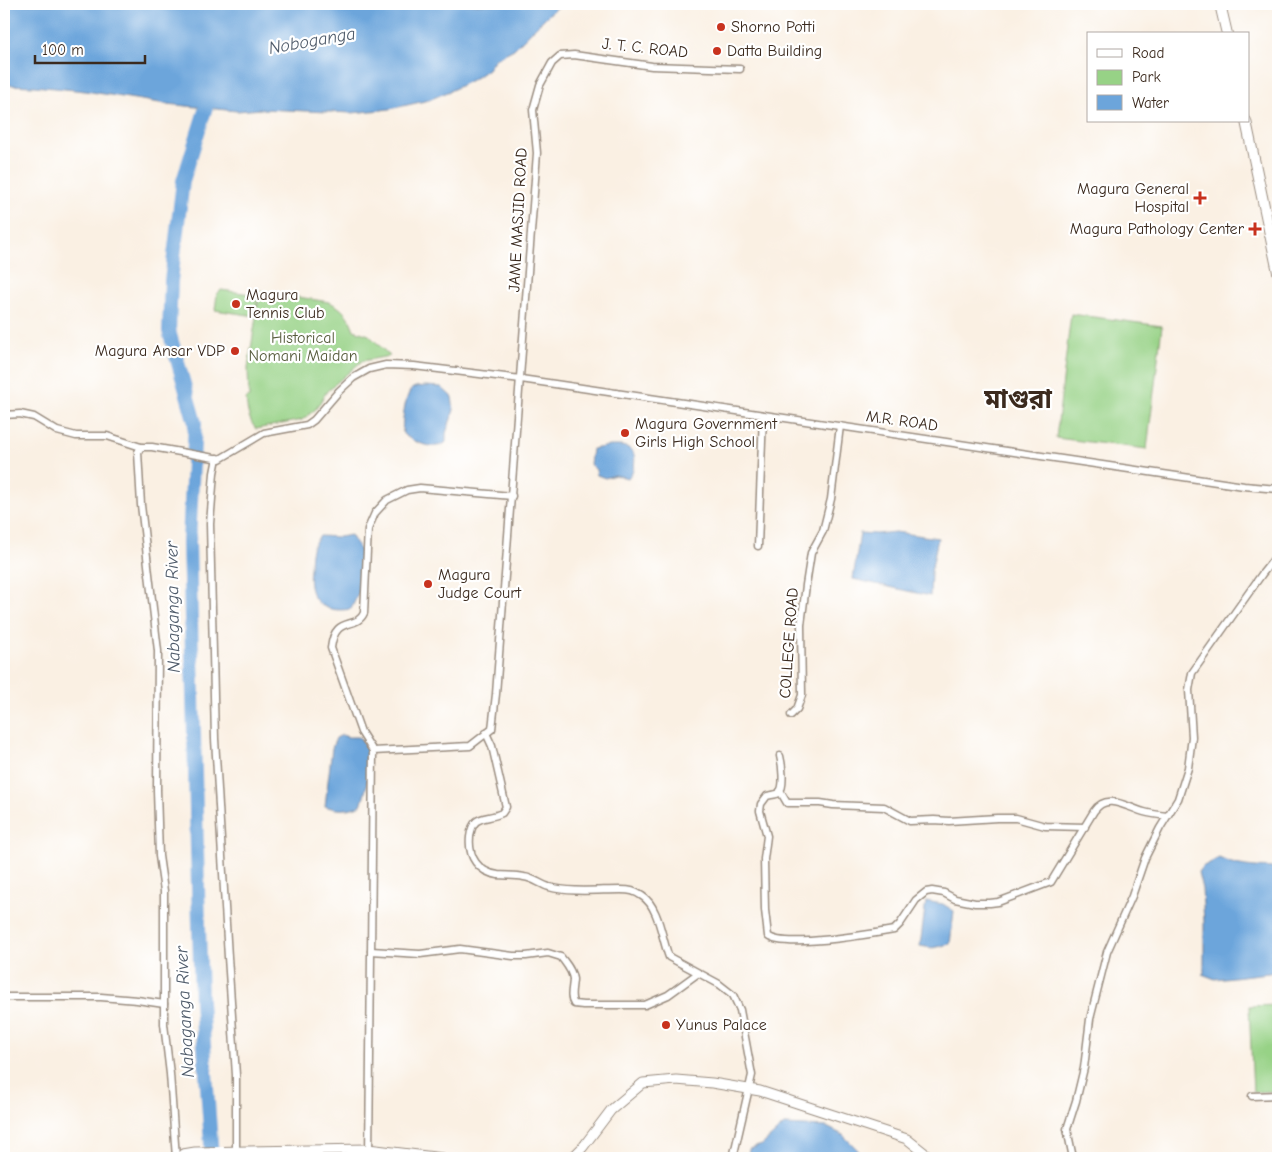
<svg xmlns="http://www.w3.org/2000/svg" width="1282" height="1162" viewBox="0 0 1282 1162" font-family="'Comic Neue','Noto Sans Bengali',sans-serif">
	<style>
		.green { fill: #97d286; stroke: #697e52 }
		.water { fill: #6ca5db; stroke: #54687c }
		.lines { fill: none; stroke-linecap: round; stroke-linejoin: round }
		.river { stroke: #6ca5db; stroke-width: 14 }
		.minor-casing { stroke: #9a8d80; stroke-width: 9 }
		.secondary-casing { stroke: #9a8d80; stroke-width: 11 }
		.trunk-casing { stroke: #9a8d80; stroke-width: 12 }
		.minor { stroke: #fff; stroke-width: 6 }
		.secondary { stroke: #fff; stroke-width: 9 }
		.trunk { stroke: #fff; stroke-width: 10 }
		.poi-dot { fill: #c8321e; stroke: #fff; stroke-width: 2 }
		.labels { text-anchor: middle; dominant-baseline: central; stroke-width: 4.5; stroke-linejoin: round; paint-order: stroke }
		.poi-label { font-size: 16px; fill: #3b2a1e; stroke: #fff; text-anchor: start }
		.street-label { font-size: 16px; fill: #3b2a1e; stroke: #fff }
		.park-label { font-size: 16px; fill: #575c3d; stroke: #fff }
		.water-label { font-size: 18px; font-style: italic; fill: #4f5b6a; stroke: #fff }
		.town-label { font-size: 26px; font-weight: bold; fill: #3b2a1e; stroke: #fff }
	</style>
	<rect width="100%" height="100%" fill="#fff"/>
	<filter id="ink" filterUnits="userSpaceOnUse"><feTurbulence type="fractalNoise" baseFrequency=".02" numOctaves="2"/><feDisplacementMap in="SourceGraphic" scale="10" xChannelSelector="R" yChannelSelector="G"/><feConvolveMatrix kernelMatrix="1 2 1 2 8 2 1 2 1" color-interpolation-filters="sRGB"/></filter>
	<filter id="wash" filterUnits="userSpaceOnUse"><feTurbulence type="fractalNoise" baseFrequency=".0096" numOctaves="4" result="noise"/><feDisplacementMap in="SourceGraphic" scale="20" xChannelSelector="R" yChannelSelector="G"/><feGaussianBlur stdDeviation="1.12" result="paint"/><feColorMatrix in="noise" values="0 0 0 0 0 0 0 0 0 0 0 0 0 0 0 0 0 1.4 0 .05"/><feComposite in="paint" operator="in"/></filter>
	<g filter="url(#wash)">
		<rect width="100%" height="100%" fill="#faf0e3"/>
		<g class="green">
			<path d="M 221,290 L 258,295 L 255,316 L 215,310 L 217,294 Z"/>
			<path d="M 260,291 L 329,302 C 343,308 349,316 354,330 L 369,335 L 390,356 L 362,361 L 327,391 L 316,409 L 302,420 L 256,429 C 249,421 247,410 246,399 L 249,397 L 248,368 Z"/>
			<path d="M 1071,314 L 1162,326 L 1147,449 L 1056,438 Z"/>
			<path d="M 1278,1005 L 1278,1091 L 1253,1092 L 1249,1006 Z"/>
		</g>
		<g class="water">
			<path d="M 4,4 L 562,4 L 549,14 L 514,49 L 495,59 L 488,69 L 477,77 L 454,89 L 429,100 L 390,109 L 352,113 L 261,109 L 237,111 L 166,104 L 85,91 L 34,86 L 4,85 Z"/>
			<path d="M 425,386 L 441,387 L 452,397 L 454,410 L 446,433 L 446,442 C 436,452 413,442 403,434 C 401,426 405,392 413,388 C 416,386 421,387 425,386 Z"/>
			<path d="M 610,446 C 616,446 626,445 631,450 C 638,456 634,472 628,478 L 615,475 L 605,478 L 597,475 L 596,470 L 590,464 L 592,449 Z"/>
			<path d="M 895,532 L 938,538 L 931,572 L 930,596 L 853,579 L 860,533 L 876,534 Z"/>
			<path d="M 351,535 L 362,554 L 361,588 L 351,609 C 321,614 306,599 310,569 C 311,555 309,548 320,536 L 339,537 Z"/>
			<path d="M 342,735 L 348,737 L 359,737 C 362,741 366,746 367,750 C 371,763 367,792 361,805 C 349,810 338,811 325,806 L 332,748 L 336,738 Z"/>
			<path d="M 1219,858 C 1237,867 1255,867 1274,868 L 1278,869 L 1278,972 L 1215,979 L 1202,974 L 1204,973 L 1204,922 L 1202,889 L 1198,872 L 1202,867 Z"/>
			<path d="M 926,901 L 943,904 L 954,911 L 950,944 L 932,948 L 920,946 Z"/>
			<path d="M 784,1125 L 827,1127 L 843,1135 L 866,1158 L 748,1158 L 749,1149 L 762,1145 Z"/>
		</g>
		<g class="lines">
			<path class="river" d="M 211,91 L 183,181 L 171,281 L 169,331 L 195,423 L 189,542 L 201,1002 L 212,1158"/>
		</g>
	</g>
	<g filter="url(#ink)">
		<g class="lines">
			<defs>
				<g id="minor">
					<path d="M 4,415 L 20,414 L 34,417 L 57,431 L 76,436 L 107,436 L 141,447 L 152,447 L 220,459 L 264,433 L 307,425 L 314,420 L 339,391 L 353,378 L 369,369 L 386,365 L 414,366 L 521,379 L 1244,486 L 1278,489"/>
					<path d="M 141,447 L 138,452 L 141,505 L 158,651 L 157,790 L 159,856 L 164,891 L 164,1024 L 170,1074 L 176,1158"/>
					<path d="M 217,458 L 214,473 L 210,524 L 215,739 L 228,957 L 236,1075 L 236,1158"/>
					<path d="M 758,546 L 763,415"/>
					<path d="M 791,715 L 797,709 L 802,695 L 801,625 L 806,585 L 811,553 L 823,531 L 831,499 L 840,426"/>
					<path d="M 486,733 L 492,746 L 506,807 L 502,813 C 485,821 473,813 470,837 C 468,857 478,872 498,875 C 507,876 515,875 524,877 C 533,878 540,884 549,887 C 571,893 598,890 621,890 C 630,890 635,891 642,896 C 659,906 662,940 669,957 L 719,984 L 733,995 L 740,1010 L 752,1075 L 733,1158"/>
					<path d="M 373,751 L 361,732 L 331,648 C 335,614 356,631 364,613 L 368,529 L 375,513 L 387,500 L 407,490 L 420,488 L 512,496"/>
					<path d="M 780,756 C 782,764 785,787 779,793 C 776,795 770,795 767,796 L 761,804 L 760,811 L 767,836 L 764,859 L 765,910 L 768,936 C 783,949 871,934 894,930 L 900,924 L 916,900 L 926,892 L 932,891 L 944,893 L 955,899 L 975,903 L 990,903 L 998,902 L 1051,882 L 1094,811 C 1107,792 1126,807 1144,812 C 1151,814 1159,815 1167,816"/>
					<path d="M 780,791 L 787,803 L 820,803 L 833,805 L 884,807 L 910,821 L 934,820 L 949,821 L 997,818 L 1016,818 L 1045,826 L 1085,827"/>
					<path d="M 371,951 L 420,954 L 460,949 L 513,956 L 526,956 L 548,953 L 561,957 C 566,964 572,970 573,979 C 573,987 569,997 574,1004 L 583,1005 L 645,1005 L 668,995 L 697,974"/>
					<path d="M 4,997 L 101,997 L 137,1000 L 164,1004"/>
					<path d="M 1252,1096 L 1278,1095"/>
					<path d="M 369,1158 L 373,751 L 470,746 L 492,729 L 496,694 L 537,153 L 533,110 L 540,85 L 552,63 L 560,56 L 574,55 L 652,66 L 740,69"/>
					<path d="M 1073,1158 L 1067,1129 L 1076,1101 L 1084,1068 L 1090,1019 L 1107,952 L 1132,896 L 1145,858 L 1160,828 L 1178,799 L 1188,768 L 1192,737 L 1189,690 L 1192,673 L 1262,574 L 1278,554"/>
				</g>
				<g id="secondary">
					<path d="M 180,1158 L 183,1154 L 195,1152 L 368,1149 L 443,1158"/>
					<path d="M 572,1158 L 583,1147 L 611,1110 L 643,1083 L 676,1080 L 712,1083 L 760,1091 L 907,1139 L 931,1158"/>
				</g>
				<g id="trunk">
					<path d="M 1220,4 L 1227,34"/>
					<path d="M 1246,121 L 1278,272"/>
				</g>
			</defs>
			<use href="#minor" class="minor-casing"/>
			<use href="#secondary" class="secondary-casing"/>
			<use href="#trunk" class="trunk-casing"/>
			<use href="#minor" class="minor"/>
			<use href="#secondary" class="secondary"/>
			<use href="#trunk" class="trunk"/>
		</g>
	</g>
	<g class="poi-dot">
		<circle cx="721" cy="27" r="5"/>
		<circle cx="717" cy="51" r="5"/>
		<path d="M1197.5 190.5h5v5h5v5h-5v5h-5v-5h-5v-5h5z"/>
		<path d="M1252.5 221.5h5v5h5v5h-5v5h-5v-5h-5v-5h5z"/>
		<circle cx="236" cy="304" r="5"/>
		<circle cx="235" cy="351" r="5"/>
		<circle cx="625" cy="433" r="5"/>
		<circle cx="428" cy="584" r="5"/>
		<circle cx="666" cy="1025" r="5"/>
	</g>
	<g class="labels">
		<g class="poi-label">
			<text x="731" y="27">Shorno Potti</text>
			<text x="727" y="51">Datta Building</text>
			<text x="1189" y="189" text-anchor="end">Magura General<tspan x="1189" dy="18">Hospital</tspan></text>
			<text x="1244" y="229" text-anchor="end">Magura Pathology Center</text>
			<text x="246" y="295">Magura<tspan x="246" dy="18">Tennis Club</tspan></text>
			<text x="225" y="351" text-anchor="end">Magura Ansar VDP</text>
			<text x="635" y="424">Magura Government<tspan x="635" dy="18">Girls High School</tspan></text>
			<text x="438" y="575">Magura<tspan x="438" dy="18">Judge Court</tspan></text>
			<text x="676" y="1025">Yunus Palace</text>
		</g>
		<g class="street-label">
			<text transform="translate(645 48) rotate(6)">J. T. C. ROAD</text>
			<text transform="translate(518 220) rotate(-87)">JAME MASJID ROAD</text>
			<text transform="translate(902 421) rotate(8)">M.R. ROAD</text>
			<text transform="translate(789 643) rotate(-86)">COLLEGE ROAD</text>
		</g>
		<g class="park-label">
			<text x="303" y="338">Historical<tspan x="303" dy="18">Nomani Maidan</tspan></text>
		</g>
		<g class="water-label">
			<text transform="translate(312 41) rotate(-10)">Noboganga</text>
			<text transform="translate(173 607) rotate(-91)">Nabaganga River</text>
			<text transform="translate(185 1012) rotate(-93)">Nabaganga River</text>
		</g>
		<g class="town-label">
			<text x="1018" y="400">মাগুরা</text>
		</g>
	</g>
	<rect width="1282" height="1162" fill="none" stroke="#fff" stroke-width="20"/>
	<rect x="1087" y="32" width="162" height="90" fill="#ffffff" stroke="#b1aaa5"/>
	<rect x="1097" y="49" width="25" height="8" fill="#ffffff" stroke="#b1aaa5"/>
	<text x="1132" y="58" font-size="15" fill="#3b2a1e">Road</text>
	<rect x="1097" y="70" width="25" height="15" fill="#97d286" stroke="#b1aaa5"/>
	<text x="1132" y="82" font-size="15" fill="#3b2a1e">Park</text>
	<rect x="1097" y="95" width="25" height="15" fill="#6ca5db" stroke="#b1aaa5"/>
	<text x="1132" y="108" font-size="15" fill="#3b2a1e">Water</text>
	<path d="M35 55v8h110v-8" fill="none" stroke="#3b2a1e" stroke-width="2.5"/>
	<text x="42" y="55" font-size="15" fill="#3b2a1e" stroke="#ffffff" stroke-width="4" paint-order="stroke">100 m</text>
</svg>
